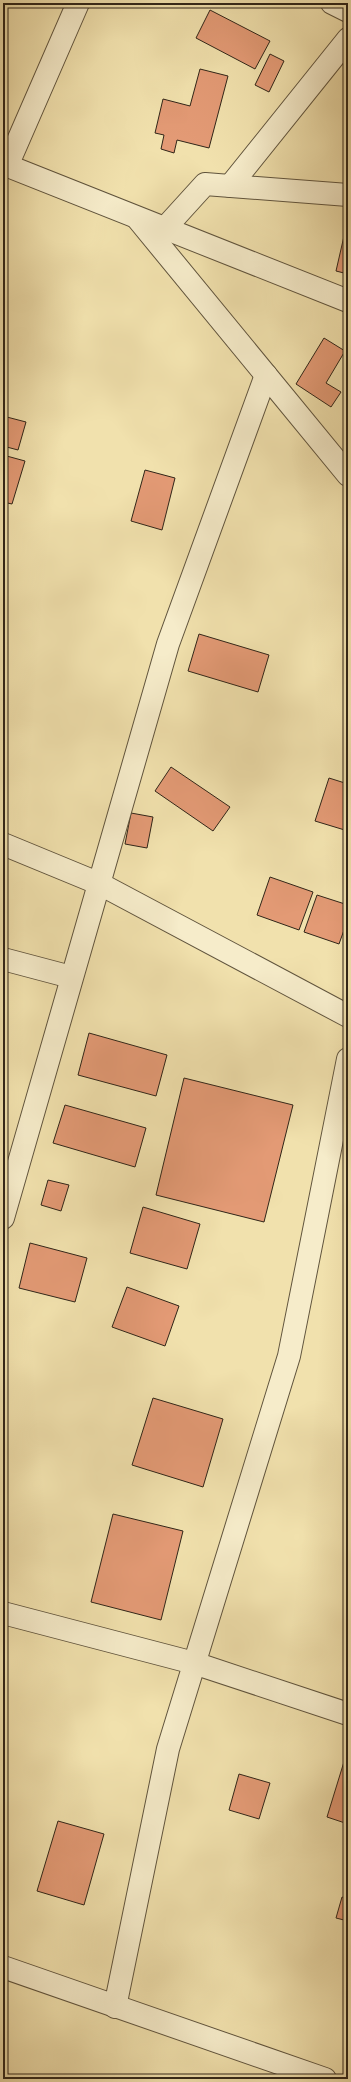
<svg xmlns="http://www.w3.org/2000/svg" width="351" height="2082" viewBox="0 0 351 2082" font-family="'IM FELL French Canon',serif">
	<style>
		.building { fill: #e39a75; stroke: #302518 }
		.lines { fill: none; stroke-linecap: round; stroke-linejoin: round }
		.minor-casing { stroke: #60543d; stroke-width: 24 }
		.minor { stroke: #f6ecca; stroke-width: 22 }
	</style>
	<rect width="100%" height="100%" fill="#f1e1ad"/>
	<filter id="stains"><feTurbulence type="fractalNoise" baseFrequency=".005" numOctaves="4"/><feColorMatrix values="0 0 0 0 .2 0 0 0 0 .09 0 0 0 0 .02 0 0 0 .5 -.17"/></filter>
	<radialGradient id="worn" r=".72"><stop offset=".6" stop-color="#630" stop-opacity="0"/><stop offset="1" stop-color="#630" stop-opacity=".3"/></radialGradient>
	<g class="building">
		<path d="M 210,10 L 270,41 L 255,69 L 196,38 Z"/>
		<path d="M 270,54 L 284,61 L 269,92 L 255,85 Z"/>
		<path d="M 200,69 L 228,76 L 209,148 L 177,140 L 174,153 L 161,149 L 164,135 L 155,133 L 163,99 L 190,106 Z"/>
		<path d="M 347,223 L 348,223 L 348,274 L 336,271 Z"/>
		<path d="M 324,338 L 345,351 L 326,383 L 341,392 L 331,407 L 296,384 Z"/>
		<path d="M 3,416 L 26,422 L 18,450 L 3,446 Z"/>
		<path d="M 3,455 L 25,461 L 12,504 L 3,502 Z"/>
		<path d="M 145,470 L 175,478 L 162,530 L 131,521 Z"/>
		<path d="M 199,634 L 269,655 L 258,692 L 188,671 Z"/>
		<path d="M 171,767 L 230,807 L 213,831 L 155,791 Z"/>
		<path d="M 329,778 L 348,784 L 348,831 L 315,821 Z"/>
		<path d="M 131,813 L 153,817 L 147,848 L 125,844 Z"/>
		<path d="M 270,877 L 313,892 L 299,930 L 257,915 Z"/>
		<path d="M 317,895 L 348,905 L 348,919 L 339,944 L 304,932 Z"/>
		<path d="M 89,1033 L 167,1055 L 156,1096 L 78,1075 Z"/>
		<path d="M 184,1078 L 293,1105 L 264,1222 L 156,1195 Z"/>
		<path d="M 65,1105 L 146,1128 L 135,1167 L 53,1143 Z"/>
		<path d="M 48,1180 L 69,1185 L 61,1211 L 41,1205 Z"/>
		<path d="M 143,1207 L 200,1224 L 187,1269 L 130,1253 Z"/>
		<path d="M 30,1243 L 87,1258 L 75,1302 L 19,1288 Z"/>
		<path d="M 127,1287 L 179,1306 L 165,1346 L 112,1327 Z"/>
		<path d="M 153,1398 L 223,1419 L 203,1487 L 132,1465 Z"/>
		<path d="M 3,1475 L 7,1476 L 3,1490 Z"/>
		<path d="M 113,1514 L 183,1531 L 161,1620 L 91,1602 Z"/>
		<path d="M 347,1752 L 348,1752 L 348,1824 L 327,1817 Z"/>
		<path d="M 239,1774 L 270,1783 L 259,1819 L 229,1810 Z"/>
		<path d="M 58,1821 L 104,1834 L 84,1905 L 37,1891 Z"/>
		<path d="M 342,1897 L 348,1899 L 348,1921 L 336,1918 Z"/>
	</g>
	<g class="lines">
		<defs>
			<g id="minor">
				<path d="M 332,3 L 348,11"/>
				<path d="M 3,164 L 348,301"/>
				<path d="M 7,166 L 78,3"/>
				<path d="M 230,186 L 348,39"/>
				<path d="M 137,218 L 348,475"/>
				<path d="M 165,228 L 205,184 L 348,195"/>
				<path d="M 3,844 L 100,884 L 348,1016"/>
				<path d="M 3,959 L 71,977"/>
				<path d="M 3,1218 L 168,644 L 266,375"/>
				<path d="M 3,1613 L 194,1663 L 348,1714"/>
				<path d="M 3,1967 L 325,2079"/>
				<path d="M 115,2007 L 168,1749 L 289,1356 L 348,1059"/>
			</g>
		</defs>
		<use href="#minor" class="minor-casing"/>
		<use href="#minor" class="minor"/>
	</g>
	<rect width="351" height="2082" fill="none" stroke="#f1e1ad" stroke-width="16"/>
	<rect x="4" y="4" width="343" height="2074" fill="none" stroke="#302518" stroke-width="2"/>
	<rect x="8" y="8" width="335" height="2066" fill="none" stroke="#302518"/>
	<rect width="100%" height="100%" filter="url(#stains)"/>
	<rect width="100%" height="100%" fill="url(#worn)"/>
</svg>
